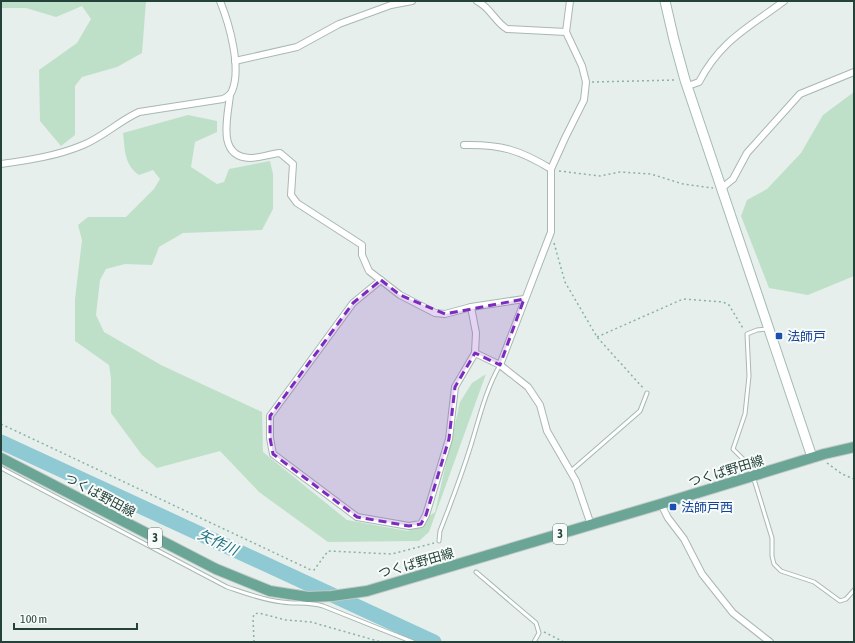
<svg xmlns="http://www.w3.org/2000/svg" width="855" height="643" viewBox="0 0 855 643" font-family="'Asap Condensed','Noto Sans JP',sans-serif">
	<style>
		.green { fill: #bfe0c8 }
		.lines { fill: none; stroke-linecap: round; stroke-linejoin: round }
		.river { stroke: #8ec9d4; stroke-width: 15 }
		.lane-casing { stroke: #a8b8b2; stroke-width: 5 }
		.street-casing { stroke: #a8b8b2; stroke-width: 8 }
		.secondary-casing { stroke: #a4bbb3; stroke-width: 11 }
		.primary-casing { stroke: #c2cac8; stroke-width: 12 }
		.path { stroke: #86b3a5; stroke-width: 1.5; stroke-dasharray: 2 3; stroke-linecap: butt }
		.lane { stroke: #fff; stroke-width: 3 }
		.street { stroke: #fff; stroke-width: 6 }
		.secondary { stroke: #fff; stroke-width: 9 }
		.primary { stroke: #6aa596; stroke-width: 10 }
		.marked { fill: #7b2cbf; fill-opacity: 0.2; stroke: #7b2cbf; stroke-width: 3; stroke-dasharray: 8 5; stroke-linejoin: round }
		.transit-dot { fill: #1a4fb4; stroke: #f7fbf9; stroke-width: 1.5 }
		.labels { text-anchor: middle; dominant-baseline: central; stroke-width: 4; stroke-linejoin: round; paint-order: stroke }
		.shield { fill: #f7fbf9; stroke: #637a73; stroke-width: 1 }
		.shield-label { font-size: 12px; font-weight: bold; fill: #24423a }
		.transit-label { font-size: 13px; fill: #164399; stroke: #f7fbf9; text-anchor: start }
		.street-label { font-size: 13px; fill: #24423a; stroke: #f7fbf9 }
		.water-label { font-size: 14px; font-style: italic; fill: #1c6f80; stroke: #f7fbf9 }
	</style>
	<rect width="100%" height="100%" fill="#e6efeb"/>
	<g class="green">
		<path d="M 1,1 L 146,1 L 142,53 L 117,67 L 82,77 L 75,86 L 75,135 L 61,146 L 40,121 L 39,70 L 77,43 L 91,19 L 82,6 L 56,17 L 26,8 L 1,8 Z"/>
		<path d="M 854,92 L 854,276 L 808,295 L 769,288 L 741,216 L 747,200 L 767,189 L 801,153 L 823,115 Z"/>
		<path d="M 188,115 L 217,121 L 217,132 L 195,142 L 191,167 L 217,184 L 224,182 L 229,169 L 270,161 L 273,174 L 273,209 L 262,230 L 183,233 L 159,247 L 152,265 L 125,264 L 106,269 L 100,280 L 96,315 L 104,332 L 161,365 L 262,412 L 263,452 L 347,520 L 408,531 L 435,512 L 460,402 L 472,383 L 486,374 L 429,532 L 419,541 L 328,542 L 259,492 L 220,451 L 157,468 L 142,455 L 111,413 L 111,378 L 109,365 L 75,341 L 75,299 L 82,240 L 78,225 L 88,217 L 126,217 L 154,189 L 160,179 L 153,170 L 139,175 C 124,165 125,149 123,133 Z"/>
	</g>
	<g class="lines">
		<path class="river" d="M 1,442 L 434,642"/>
		<defs>
			<g id="lane">
				<path d="M 768,329 L 757,330 L 747,334 L 749,376 L 745,414 L 733,449 L 747,463 L 753,476 L 772,538 L 772,556 L 774,564 L 781,571 L 814,582 L 840,601 L 846,599 L 854,590"/>
				<path d="M 1,468 L 227,587 C 245,593 263,600 282,602 C 296,604 309,602 323,606 L 413,642"/>
				<path d="M 571,471 L 640,411 L 647,393"/>
				<path d="M 439,541 L 440,531 C 451,503 462,474 471,445 C 479,419 486,389 500,365"/>
				<path d="M 476,572 L 536,623 L 539,633 L 534,642"/>
			</g>
			<g id="street">
				<path d="M 477,1 C 490,7 495,22 507,29 L 566,32"/>
				<path d="M 235,61 L 297,47 L 339,24 L 391,5 L 412,1"/>
				<path d="M 688,86 L 699,82 C 721,40 748,28 784,1"/>
				<path d="M 230,95 C 228,116 216,157 250,158 C 260,158 270,154 280,153 L 293,164 L 291,195 L 297,203 L 362,245 L 362,255 L 369,271 L 400,295 L 435,313 L 445,314 L 471,307 L 524,299"/>
				<path d="M 464,145 C 500,144 520,150 551,169"/>
				<path d="M 1,164 C 29,160 57,156 83,145 C 103,137 119,121 139,112 L 223,99 C 227,97 231,94 232,91 C 242,68 229,23 220,1"/>
				<path d="M 722,188 L 733,179 L 747,153 L 800,94 L 854,72"/>
				<path d="M 381,280 L 353,303 L 270,416 L 270,438 L 273,454 L 357,517 L 409,526 L 421,524 L 426,515 L 449,439 L 455,387 L 475,353"/>
				<path d="M 471,307 L 476,333 L 475,353 L 500,365 L 528,387 L 540,405 L 547,431 L 576,481 L 591,525"/>
				<path d="M 500,365 L 551,232 L 551,169 L 565,138 L 584,100 L 586,82 L 582,66 L 566,32 L 570,1"/>
				<path d="M 661,504 L 668,518 L 684,539 L 702,574 L 733,613 L 770,642"/>
			</g>
			<path id="secondary" d="M 665,1 L 674,40 L 685,80 L 812,457"/>
			<path id="primary" d="M 1,458 L 216,569 L 270,591 L 308,597 L 332,596 L 367,591 L 661,504 L 824,454 L 854,447"/>
		</defs>
		<use href="#lane" class="lane-casing"/>
		<use href="#street" class="street-casing"/>
		<use href="#secondary" class="secondary-casing"/>
		<use href="#primary" class="primary-casing"/>
		<g class="path">
			<path d="M 592,82 L 677,80"/>
			<path d="M 559,171 L 600,176 L 620,172 L 651,174 L 683,184 L 713,188"/>
			<path d="M 554,243 L 565,282 L 597,337 L 644,389"/>
			<path d="M 597,337 L 683,299 L 723,302 L 729,305 L 744,330"/>
			<path d="M 1,424 L 311,570 L 314,570 L 328,551 L 392,554 L 434,543"/>
			<path d="M 827,463 L 842,474 L 854,479"/>
			<path d="M 544,632 L 564,642"/>
			<path d="M 254,642 L 253,618 L 254,614 L 259,613 L 286,620 L 311,622 L 381,642"/>
		</g>
		<use href="#lane" class="lane"/>
		<use href="#street" class="street"/>
		<use href="#secondary" class="secondary"/>
		<use href="#primary" class="primary"/>
	</g>
	<path class="marked" d="M 381,280 L 400,295 L 445,314 L 524,299 L 500,365 L 475,353 L 455,387 L 449,439 L 426,515 L 421,524 L 409,526 L 357,517 L 273,454 L 270,438 L 270,416 L 353,303 Z"/>
	<g class="transit-dot">
		<rect x="775" y="332" width="8" height="8" rx="2"/>
		<rect x="669" y="503" width="8" height="8" rx="2"/>
	</g>
	<g class="labels">
		<g class="shield">
			<rect x="553" y="524" width="14" height="20" rx="3"/>
			<rect x="148" y="528" width="14" height="20" rx="3"/>
		</g>
		<g class="shield-label">
			<text x="560" y="534">3</text>
			<text x="155" y="538">3</text>
		</g>
		<g class="transit-label">
			<text x="787" y="336">法師戸</text>
			<text x="681" y="507">法師戸西</text>
		</g>
		<g class="street-label">
			<text transform="translate(726 471) rotate(-17)">つくば野田線</text>
			<text transform="translate(100 495) rotate(28)">つくば野田線</text>
			<text transform="translate(416 563) rotate(-16)">つくば野田線</text>
		</g>
		<g class="water-label">
			<text transform="translate(218 542) rotate(25)">矢作川</text>
		</g>
	</g>
	<rect width="855" height="643" fill="none" stroke="#24423a" stroke-width="4"/>
	<path d="M14 623v6h123v-6" fill="none" stroke="#24423a" stroke-width="2"/>
	<text x="20" y="623" font-size="12" fill="#24423a" stroke="#f7fbf9" stroke-width="3" paint-order="stroke">100 m</text>
</svg>
